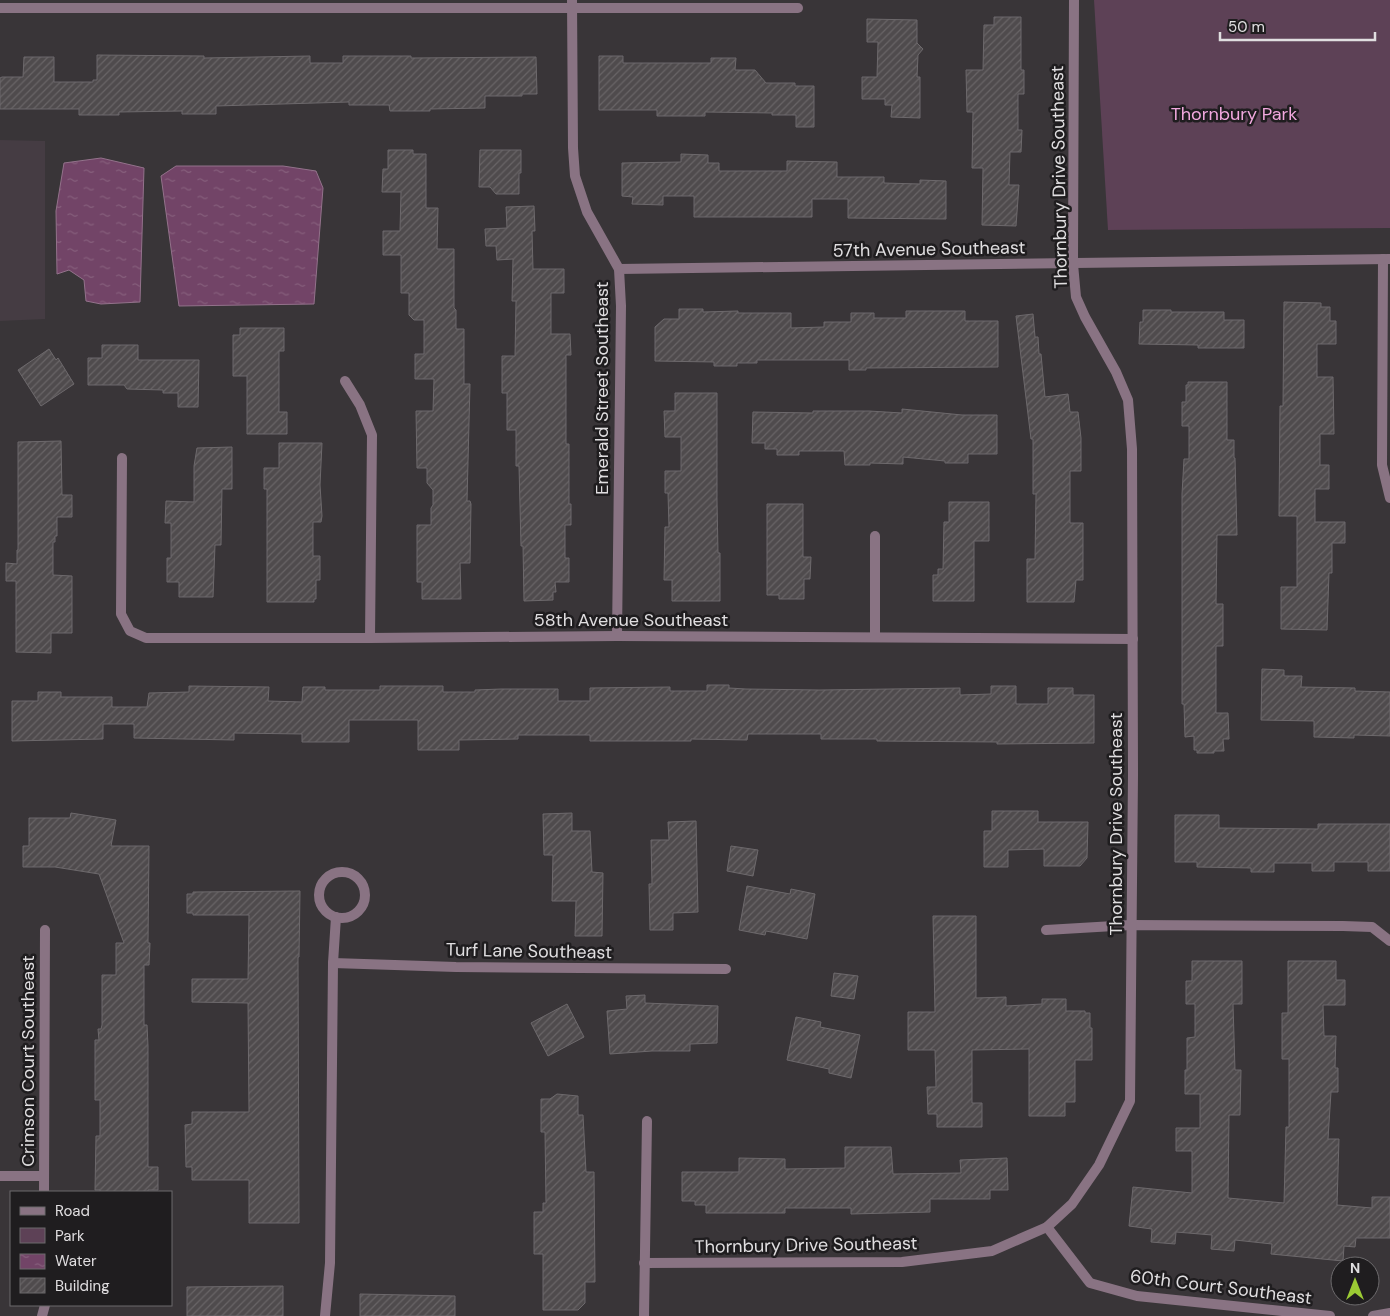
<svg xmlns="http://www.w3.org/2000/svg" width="1390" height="1316" viewBox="0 0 1390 1316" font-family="'DM Sans',sans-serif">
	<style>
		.built { fill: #453c43 }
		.green { fill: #5d4156 }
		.water { fill: url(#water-ripples); stroke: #93728b }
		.building { fill: url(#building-hatch); stroke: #6d696c }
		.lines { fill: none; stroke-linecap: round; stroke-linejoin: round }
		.street { stroke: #897383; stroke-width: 10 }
		.labels { text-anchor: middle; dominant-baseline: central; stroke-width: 5; stroke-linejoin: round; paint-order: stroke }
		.park-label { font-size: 18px; fill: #f1a8de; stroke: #1f1d1f }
		.street-label { font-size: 18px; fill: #e0dee0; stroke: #1f1d1f }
	</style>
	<defs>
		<pattern id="water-ripples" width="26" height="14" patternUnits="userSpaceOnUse" patternTransform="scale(1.25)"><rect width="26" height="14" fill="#724467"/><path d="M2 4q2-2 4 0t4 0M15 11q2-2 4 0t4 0" fill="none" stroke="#865f7c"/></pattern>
		<pattern id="building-hatch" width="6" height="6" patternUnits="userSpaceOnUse" patternTransform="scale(1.25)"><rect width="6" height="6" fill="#4f4b4d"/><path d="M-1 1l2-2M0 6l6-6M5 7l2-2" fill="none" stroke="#686466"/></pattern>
	</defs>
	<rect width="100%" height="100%" fill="#393538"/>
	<path class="built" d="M 0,140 L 45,141 L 45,319 L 0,321 Z"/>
	<path class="green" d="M 1094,0 L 1390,0 L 1390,228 L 1108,230 Z"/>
	<g class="water">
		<path d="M 101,158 L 144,168 L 140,302 L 101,304 L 86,301 L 84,280 L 69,270 L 57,274 L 56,211 L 64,163 Z"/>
		<path d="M 176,166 L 283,166 L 316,171 L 323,188 L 314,304 L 179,306 L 161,176 Z"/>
	</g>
	<g class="building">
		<path d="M 994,17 L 1021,17 L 1021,70 L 1024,70 L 1024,94 L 1018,94 L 1018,130 L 1022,130 L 1021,152 L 1010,152 L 1009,185 L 1019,185 L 1016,226 L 982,225 L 983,168 L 972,168 L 973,112 L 967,112 L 966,70 L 983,70 L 984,25 L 994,25 Z"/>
		<path d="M 867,19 L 917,20 L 917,43 L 923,49 L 918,55 L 917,77 L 920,77 L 920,118 L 891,117 L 892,105 L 885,105 L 885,99 L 862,99 L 862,77 L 877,77 L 878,42 L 867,42 Z"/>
		<path d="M 97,55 L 204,56 L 204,58 L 310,56 L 310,63 L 343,63 L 343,56 L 411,56 L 411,58 L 536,57 L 537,94 L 522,94 L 522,96 L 485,96 L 485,108 L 430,109 L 430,111 L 390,111 L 389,105 L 349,105 L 349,102 L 216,106 L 216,114 L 182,114 L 182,111 L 119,112 L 119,115 L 79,115 L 79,109 L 0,109 L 0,78 L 2,77 L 23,77 L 24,57 L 54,57 L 54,82 L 93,82 L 93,80 L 97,80 Z"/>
		<path d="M 599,56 L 623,56 L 623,63 L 711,63 L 711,58 L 736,58 L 735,70 L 755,70 L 766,83 L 795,83 L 795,86 L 814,86 L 814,127 L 796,127 L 796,115 L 772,115 L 772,113 L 705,112 L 705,116 L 657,116 L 657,110 L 599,110 Z"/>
		<path d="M 388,150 L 413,150 L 413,154 L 426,154 L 426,208 L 438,208 L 437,249 L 454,249 L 454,308 L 456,310 L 456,329 L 464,329 L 464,384 L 470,384 L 467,501 L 470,501 L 471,504 L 470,563 L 460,563 L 461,599 L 422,599 L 422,582 L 417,582 L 417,525 L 431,525 L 431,508 L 433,505 L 433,490 L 427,483 L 427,468 L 417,468 L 416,411 L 433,411 L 434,379 L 415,379 L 415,354 L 424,354 L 424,320 L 414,320 L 409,315 L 409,293 L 401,293 L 401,255 L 383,255 L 383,231 L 400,231 L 401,192 L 382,192 L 383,169 L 388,169 Z"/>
		<path d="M 480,150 L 521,150 L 521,173 L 519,173 L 519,194 L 496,194 L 490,187 L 479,187 Z"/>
		<path d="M 681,154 L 708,155 L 708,163 L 719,163 L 719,171 L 787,171 L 787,161 L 837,162 L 837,177 L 884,177 L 884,183 L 920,184 L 920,180 L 946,181 L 946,219 L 848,218 L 848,199 L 812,199 L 812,217 L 694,217 L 694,196 L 663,196 L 663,205 L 632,204 L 633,197 L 622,196 L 622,163 L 681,162 Z"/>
		<path d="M 534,206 L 535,231 L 532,231 L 533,269 L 564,269 L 564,293 L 551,293 L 551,334 L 570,334 L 571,355 L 566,355 L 566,444 L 569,444 L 569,504 L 571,504 L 571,525 L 565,525 L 565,558 L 569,558 L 569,582 L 555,582 L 556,592 L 553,592 L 553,600 L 524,601 L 523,546 L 521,546 L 519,466 L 516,466 L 516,430 L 507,430 L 507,393 L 502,393 L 502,356 L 515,356 L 516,301 L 512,301 L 513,259 L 497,260 L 496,246 L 486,246 L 485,229 L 507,228 L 506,207 Z"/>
		<path d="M 1284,302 L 1321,303 L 1321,307 L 1330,307 L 1330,321 L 1336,321 L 1336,344 L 1317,344 L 1317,377 L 1333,377 L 1334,434 L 1320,434 L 1320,465 L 1329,465 L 1329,489 L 1315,489 L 1315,522 L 1345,522 L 1345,543 L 1332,543 L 1332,573 L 1329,573 L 1327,630 L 1281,629 L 1281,587 L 1297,587 L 1297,516 L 1279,516 L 1280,406 L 1283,406 Z"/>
		<path d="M 679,309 L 703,309 L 703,312 L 738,311 L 738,313 L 791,313 L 791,328 L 824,327 L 824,322 L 851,322 L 851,313 L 874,313 L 874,318 L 906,318 L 906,311 L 965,311 L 965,321 L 998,321 L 998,367 L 866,368 L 866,370 L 849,370 L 849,360 L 757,360 L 757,363 L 737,363 L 737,366 L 714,366 L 714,362 L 655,361 L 655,327 L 664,319 L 679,319 Z"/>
		<path d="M 1143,310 L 1171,310 L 1171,312 L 1224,312 L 1224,320 L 1244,320 L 1244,348 L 1198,348 L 1198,345 L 1139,344 L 1140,322 L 1143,322 Z"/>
		<path d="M 1033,314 L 1035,337 L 1038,337 L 1039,354 L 1041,354 L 1045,397 L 1068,394 L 1070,412 L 1078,412 L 1081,438 L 1081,471 L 1070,471 L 1070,523 L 1083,523 L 1083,580 L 1076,580 L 1074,602 L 1027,602 L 1027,559 L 1035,559 L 1036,494 L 1033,494 L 1033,439 L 1031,439 L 1016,316 Z"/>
		<path d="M 240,328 L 284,328 L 284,351 L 279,351 L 279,412 L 287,412 L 287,434 L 247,434 L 247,376 L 233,376 L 233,335 L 240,335 Z"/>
		<path d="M 102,345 L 138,345 L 138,360 L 199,360 L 198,407 L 178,407 L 178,393 L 163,393 L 163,390 L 127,389 L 124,385 L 88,385 L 88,358 L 102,358 Z"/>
		<path d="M 49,349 L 56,360 L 58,358 L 74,384 L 41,406 L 18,370 Z"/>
		<path d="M 1188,382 L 1227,382 L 1227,440 L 1234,440 L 1234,458 L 1235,458 L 1237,535 L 1217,535 L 1216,604 L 1223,604 L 1223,646 L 1216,646 L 1216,713 L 1228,713 L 1229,739 L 1223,739 L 1224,751 L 1214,751 L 1214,753 L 1197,753 L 1197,750 L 1194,750 L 1194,736 L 1185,737 L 1184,704 L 1182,704 L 1182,494 L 1184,459 L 1189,459 L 1189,426 L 1182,426 L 1182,402 L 1186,402 L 1186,385 L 1188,385 Z"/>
		<path d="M 675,393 L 717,393 L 717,501 L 718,553 L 720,553 L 720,601 L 672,601 L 672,580 L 664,580 L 665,527 L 669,527 L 668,493 L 665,493 L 665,471 L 681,471 L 681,437 L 665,437 L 664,411 L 675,411 Z"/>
		<path d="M 902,409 L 962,415 L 997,415 L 997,454 L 968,454 L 968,463 L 945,463 L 945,461 L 903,457 L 903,464 L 870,463 L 870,465 L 845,465 L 844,451 L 799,451 L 799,455 L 777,455 L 777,449 L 765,449 L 765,443 L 752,443 L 753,412 L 813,413 L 813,411 L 869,411 L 902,413 Z"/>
		<path d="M 61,441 L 62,495 L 72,495 L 72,517 L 57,517 L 57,536 L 55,536 L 55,542 L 53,542 L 53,575 L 72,576 L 72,633 L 51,633 L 51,653 L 16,652 L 16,581 L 6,581 L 6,563 L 17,564 L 17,550 L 18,550 L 18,442 Z"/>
		<path d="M 279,443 L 322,443 L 320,485 L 322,516 L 321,522 L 313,522 L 313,556 L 320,556 L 320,580 L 316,580 L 316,599 L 314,599 L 314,602 L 267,602 L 267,489 L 264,489 L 264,468 L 279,468 Z"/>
		<path d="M 232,447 L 232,489 L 222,489 L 221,545 L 215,545 L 213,597 L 179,597 L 179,582 L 167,582 L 167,558 L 171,558 L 171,523 L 165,523 L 166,501 L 194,502 L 194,466 L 197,448 Z"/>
		<path d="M 949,502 L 989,502 L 989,541 L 974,541 L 974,601 L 933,601 L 933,575 L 938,575 L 938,569 L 943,569 L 944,522 L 949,522 Z"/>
		<path d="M 767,504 L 803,504 L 803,557 L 811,557 L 810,579 L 804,579 L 804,599 L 779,599 L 779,595 L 767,595 Z"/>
		<path d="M 1262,669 L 1284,670 L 1284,676 L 1302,676 L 1301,687 L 1355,688 L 1355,691 L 1390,692 L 1390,736 L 1354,735 L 1354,738 L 1314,737 L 1314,721 L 1261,720 Z"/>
		<path d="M 707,685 L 729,685 L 729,688 L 746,689 L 820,690 L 960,688 L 960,695 L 991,694 L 991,686 L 1016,686 L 1016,704 L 1048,704 L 1048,688 L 1073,688 L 1073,695 L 1094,695 L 1094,743 L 997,744 L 997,742 L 877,741 L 877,739 L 821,739 L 821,734 L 748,734 L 747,740 L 691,739 L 691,741 L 590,741 L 590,735 L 518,735 L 518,739 L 459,740 L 459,750 L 418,750 L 418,720 L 349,720 L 349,742 L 302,742 L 302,734 L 234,733 L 234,740 L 134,738 L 134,724 L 103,724 L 103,739 L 12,741 L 12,701 L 38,701 L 38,692 L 61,692 L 61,697 L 112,697 L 112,707 L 147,707 L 149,693 L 189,692 L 189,686 L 269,687 L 268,701 L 302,702 L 303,687 L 325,687 L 325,690 L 380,690 L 380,686 L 443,686 L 443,692 L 475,692 L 475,690 L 501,689 L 558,689 L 558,701 L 590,701 L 590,688 L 670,687 L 670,691 L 707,691 Z"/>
		<path d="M 992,811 L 1038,811 L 1038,822 L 1088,822 L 1087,858 L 1080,866 L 1044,866 L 1044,849 L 1008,850 L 1008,867 L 984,867 L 984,831 L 992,831 Z"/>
		<path d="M 71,813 L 116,820 L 111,846 L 149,846 L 148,943 L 150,943 L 149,965 L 144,965 L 144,1025 L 147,1025 L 148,1046 L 148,1167 L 158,1167 L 158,1190 L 148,1190 L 148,1192 L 100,1192 L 100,1190 L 95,1190 L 96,1136 L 100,1136 L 100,1100 L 95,1100 L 95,1040 L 99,1040 L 98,1029 L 101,1029 L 102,1025 L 102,975 L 116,975 L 116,943 L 124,943 L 99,874 L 55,867 L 23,867 L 23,846 L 29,846 L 29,818 L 70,818 Z"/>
		<path d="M 572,813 L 572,831 L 590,831 L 592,872 L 603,873 L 602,936 L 575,936 L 576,901 L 552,901 L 553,855 L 544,855 L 543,814 Z"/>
		<path d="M 1175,815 L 1219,815 L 1219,828 L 1318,829 L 1318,824 L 1390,824 L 1390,871 L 1368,871 L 1368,862 L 1334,862 L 1334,871 L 1312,871 L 1312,863 L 1274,863 L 1274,872 L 1251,872 L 1251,868 L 1197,867 L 1197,862 L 1175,862 Z"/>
		<path d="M 696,821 L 698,912 L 673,913 L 673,930 L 650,930 L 649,884 L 652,884 L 651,840 L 669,840 L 668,822 Z"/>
		<path d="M 731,846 L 758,850 L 753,876 L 727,871 Z"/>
		<path d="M 747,886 L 790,894 L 791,889 L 815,894 L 807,939 L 766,931 L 765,935 L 739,930 Z"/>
		<path d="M 300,891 L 299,957 L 298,957 L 299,1223 L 249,1223 L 249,1180 L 192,1180 L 192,1167 L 186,1167 L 185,1125 L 192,1124 L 192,1112 L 249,1112 L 248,1003 L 192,1002 L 192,979 L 248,979 L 249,915 L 193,915 L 193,913 L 187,913 L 187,894 L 193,894 L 193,892 Z"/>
		<path d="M 933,916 L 976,916 L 976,998 L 1006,997 L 1006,1006 L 1042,1004 L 1042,999 L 1066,999 L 1066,1011 L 1085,1011 L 1085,1013 L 1090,1013 L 1090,1028 L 1092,1028 L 1092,1060 L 1075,1060 L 1075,1102 L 1065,1102 L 1065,1116 L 1029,1116 L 1029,1049 L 972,1050 L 972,1103 L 982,1103 L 982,1127 L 937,1127 L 937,1114 L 928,1114 L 927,1087 L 936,1087 L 935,1050 L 908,1050 L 908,1012 L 935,1012 Z"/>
		<path d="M 1192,961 L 1242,961 L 1242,1004 L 1233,1004 L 1235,1070 L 1241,1070 L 1240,1115 L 1229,1115 L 1228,1198 L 1284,1203 L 1286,1127 L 1289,1127 L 1289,1059 L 1282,1059 L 1282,1013 L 1288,1013 L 1288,961 L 1336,961 L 1336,980 L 1345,980 L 1345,1005 L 1323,1005 L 1324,1036 L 1336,1036 L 1335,1068 L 1338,1068 L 1338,1092 L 1331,1092 L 1328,1139 L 1339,1139 L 1337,1205 L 1372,1208 L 1372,1197 L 1390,1197 L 1390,1238 L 1356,1238 L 1355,1247 L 1344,1246 L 1343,1261 L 1271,1254 L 1272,1244 L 1235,1240 L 1234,1251 L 1211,1249 L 1212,1235 L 1176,1232 L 1175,1244 L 1151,1242 L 1152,1229 L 1129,1226 L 1133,1187 L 1192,1193 L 1192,1151 L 1176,1151 L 1176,1128 L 1200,1128 L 1200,1094 L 1185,1094 L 1185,1070 L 1187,1070 L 1187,1038 L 1195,1037 L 1195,1004 L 1186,1004 L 1186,981 L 1192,981 Z"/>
		<path d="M 834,973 L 858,976 L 854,999 L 831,996 Z"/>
		<path d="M 645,995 L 645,1003 L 718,1006 L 717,1043 L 690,1044 L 690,1051 L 652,1051 L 610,1054 L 607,1011 L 627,1009 L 626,996 Z"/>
		<path d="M 567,1004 L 584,1037 L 548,1056 L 531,1023 Z"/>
		<path d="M 796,1017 L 821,1022 L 820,1027 L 860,1035 L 851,1078 L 829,1073 L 829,1069 L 787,1060 Z"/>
		<path d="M 557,1094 L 578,1096 L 578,1115 L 583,1115 L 586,1172 L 594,1172 L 595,1282 L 585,1282 L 585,1303 L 578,1310 L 543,1310 L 543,1254 L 534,1254 L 534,1212 L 543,1212 L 543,1203 L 546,1203 L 545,1132 L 541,1132 L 541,1099 L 550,1099 Z"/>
		<path d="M 845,1147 L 891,1147 L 893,1174 L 961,1173 L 960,1160 L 1007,1158 L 1008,1190 L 990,1190 L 990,1199 L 930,1199 L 930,1212 L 851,1214 L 851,1208 L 785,1208 L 785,1213 L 706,1213 L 706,1205 L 695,1205 L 695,1201 L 682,1201 L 682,1172 L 739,1172 L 739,1158 L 785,1159 L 785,1169 L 845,1168 Z"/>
		<path d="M 283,1286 L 283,1316 L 187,1316 L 187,1287 Z"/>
		<path d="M 360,1294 L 455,1296 L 455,1316 L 360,1316 Z"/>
	</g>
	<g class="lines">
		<g class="street">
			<path d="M 572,0 L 573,148 L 575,176 L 587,212 L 619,269 L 621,306 L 617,636"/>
			<path d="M 0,8 L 798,8"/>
			<path d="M 1383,259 L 1382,465 L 1390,498"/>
			<path d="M 619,269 L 1390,259"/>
			<path d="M 345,381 L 360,405 L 372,435 L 370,638"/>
			<path d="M 122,458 L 121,614 L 130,631 L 146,638 L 370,638 L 617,636 L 1133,639"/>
			<path d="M 875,536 L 875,637"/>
			<circle cx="342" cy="895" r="23"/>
			<path d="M 1046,930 L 1131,925 L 1343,926 L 1372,927 L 1390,941"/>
			<path d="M 333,963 L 456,967 L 726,969"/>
			<path d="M 0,1176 L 44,1176"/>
			<path d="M 44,1192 L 45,930"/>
			<path d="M 1047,1227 L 1090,1283 L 1137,1296 L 1330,1316"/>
			<path d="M 644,1263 L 902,1262 L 992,1251 L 1047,1227 L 1072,1204 L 1099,1165 L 1130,1101 L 1133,774 L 1132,449 L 1128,400 L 1116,372 L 1085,317 L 1076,297 L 1073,264 L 1074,0"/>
			<path d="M 42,1316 L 45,1305"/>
			<path d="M 325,1316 L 330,1263 L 333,963 L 336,917"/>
			<path d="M 644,1316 L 647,1121"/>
			<path d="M 1373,1316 L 1390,1313"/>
		</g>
	</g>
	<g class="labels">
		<g class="park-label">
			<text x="1234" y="114">Thornbury Park</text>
		</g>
		<g class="street-label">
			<text transform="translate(1059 177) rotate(-91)">Thornbury Drive Southeast</text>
			<text transform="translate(929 249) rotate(-1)">57th Avenue Southeast</text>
			<text transform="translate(602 388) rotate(-90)">Emerald Street Southeast</text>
			<text x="631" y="620">58th Avenue Southeast</text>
			<text transform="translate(1116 824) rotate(-90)">Thornbury Drive Southeast</text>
			<text transform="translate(529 951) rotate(1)">Turf Lane Southeast</text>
			<text transform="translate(28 1061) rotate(-90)">Crimson Court Southeast</text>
			<text transform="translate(806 1245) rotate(-1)">Thornbury Drive Southeast</text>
			<text transform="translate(1221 1287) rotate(7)">60th Court Southeast</text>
		</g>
	</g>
	<rect x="10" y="1191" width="162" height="115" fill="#1f1d1f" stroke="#6c6a6c"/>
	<rect x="20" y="1207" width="25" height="8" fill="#897383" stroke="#6c6a6c"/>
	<text x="55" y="1216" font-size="15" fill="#e0dee0">Road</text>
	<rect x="20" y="1228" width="25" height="15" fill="#5d4156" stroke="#6c6a6c"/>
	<text x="55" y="1241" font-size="15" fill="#e0dee0">Park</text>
	<rect x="20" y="1254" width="25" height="15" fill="url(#water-ripples)" stroke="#6c6a6c"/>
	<text x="55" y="1266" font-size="15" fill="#e0dee0">Water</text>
	<rect x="20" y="1278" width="25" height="15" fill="url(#building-hatch)" stroke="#6c6a6c"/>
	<text x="55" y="1291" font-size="15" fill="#e0dee0">Building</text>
	<g transform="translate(1355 1281)"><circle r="24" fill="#1f1d1f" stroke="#6c6a6c"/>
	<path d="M0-4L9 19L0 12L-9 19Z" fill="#9bcb34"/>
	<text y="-8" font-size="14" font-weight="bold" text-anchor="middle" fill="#e0dee0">N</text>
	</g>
	<path d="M1220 32v8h155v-8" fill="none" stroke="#e0dee0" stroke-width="2.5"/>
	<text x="1228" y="32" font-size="15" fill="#e0dee0" stroke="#1f1d1f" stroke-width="4" paint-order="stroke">50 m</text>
</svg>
